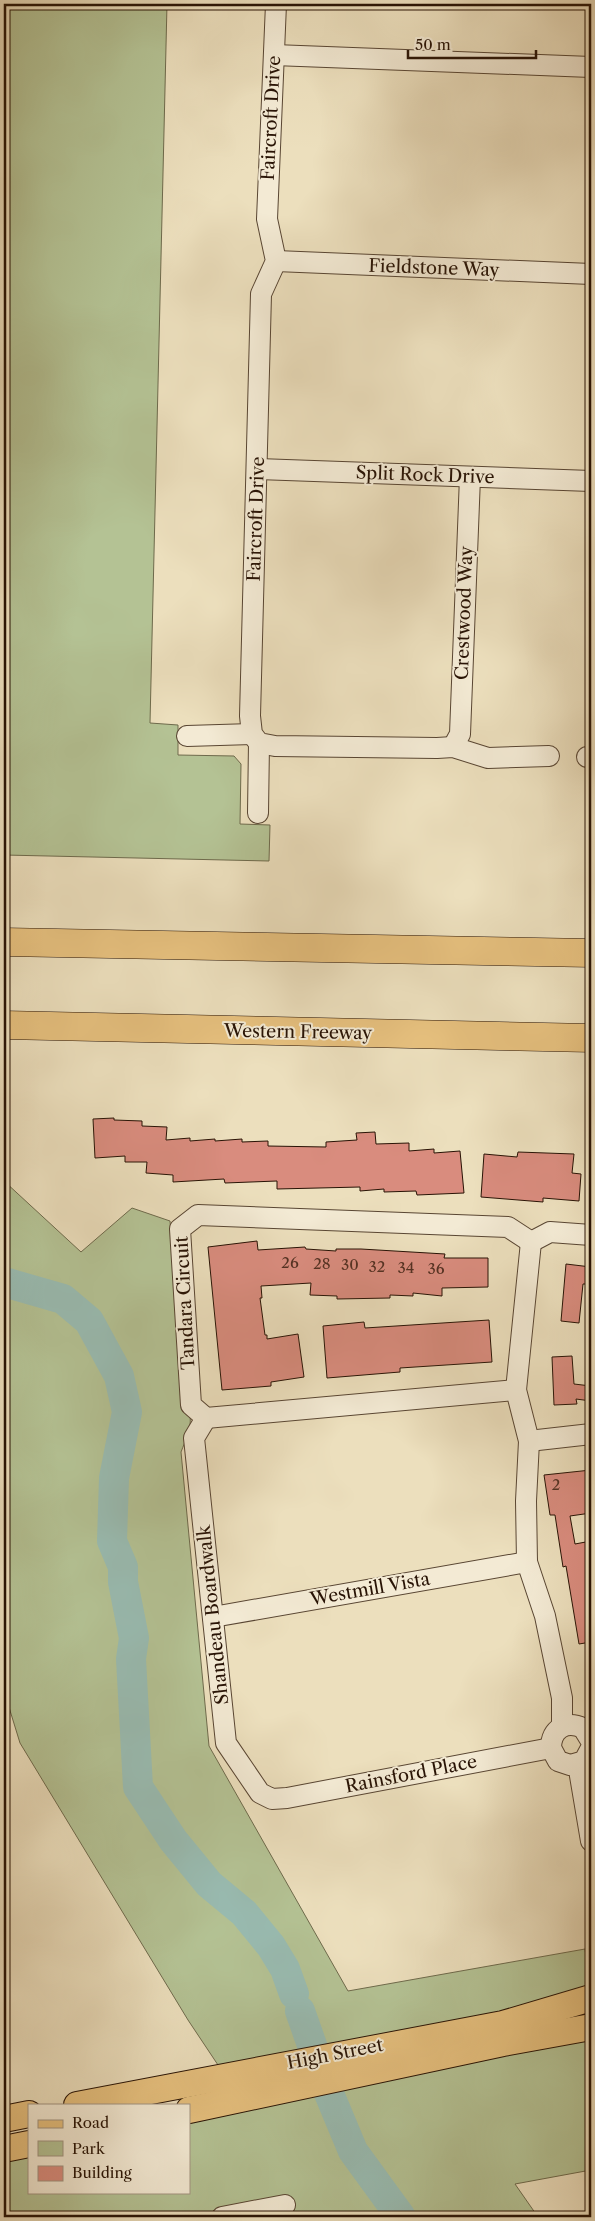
<svg xmlns="http://www.w3.org/2000/svg" width="595" height="2221" viewBox="0 0 595 2221" font-family="'Libre Caslon Text',serif">
	<style>
		.green { fill: #b4c294; stroke: #6e6a4c }
		.lines { fill: none; stroke-linecap: round; stroke-linejoin: round }
		.river { stroke: #99bcb2; stroke-width: 30 }
		.building { fill: #d98c7e; stroke: #281305 }
		.minor-casing { stroke: #594633; stroke-width: 22 }
		.major-casing { stroke: #281305; stroke-width: 28 }
		.highway-casing { stroke: #281305; stroke-width: 29 }
		.minor { stroke: #f3ead4; stroke-width: 20 }
		.major { stroke: #e6c07e; stroke-width: 26 }
		.highway { stroke: #e6c07e; stroke-width: 28 }
		.labels { text-anchor: middle; dominant-baseline: central; stroke-width: 4; stroke-linejoin: round; paint-order: stroke }
		.number-label { font-size: 15px; fill: #543123 }
		.street-label { font-size: 18px; fill: #281305; stroke: #f3ead4 }
	</style>
	<rect width="100%" height="100%" fill="#ecdfbd"/>
	<filter id="stains"><feTurbulence type="fractalNoise" baseFrequency=".004" numOctaves="4"/><feColorMatrix values="0 0 0 0 .2 0 0 0 0 .09 0 0 0 0 .02 0 0 0 .5 -.17"/></filter>
	<radialGradient id="worn" r=".72"><stop offset=".6" stop-color="#630" stop-opacity="0"/><stop offset="1" stop-color="#630" stop-opacity=".3"/></radialGradient>
	<g class="green">
		<path d="M 4,4 L 167,4 L 150,723 L 178,725 L 178,755 L 234,756 L 241,764 L 240,824 L 270,825 L 269,861 L 4,855 Z"/>
		<path d="M 4,1181 L 81,1252 L 132,1208 L 170,1221 L 184,1397 C 195,1421 190,1429 181,1452 L 209,1746 L 348,1991 L 585,1949 L 589,1982 L 585,2036 L 591,2038 L 591,2170 L 515,2184 L 538,2217 L 291,2217 L 290,2214 L 275,2217 L 4,2217 L 4,2153 L 29,2148 L 29,2192 L 189,2192 L 189,2116 L 244,2104 L 188,2020 L 20,1743 L 4,1691 Z"/>
	</g>
	<g class="lines">
		<g class="river">
			<path d="M 4,1282 L 63,1299 L 89,1321 L 119,1376 L 127,1412 L 114,1478 L 112,1541 L 123,1567 L 123,1582 L 134,1638 L 131,1659 L 138,1787 L 173,1840 L 209,1884 L 244,1913 L 271,1946 L 285,1969 L 294,1994"/>
			<path d="M 300,2011 L 313,2048"/>
			<path d="M 328,2091 L 353,2151 L 401,2217"/>
		</g>
	</g>
	<g class="building">
		<path d="M 114,1118 L 114,1120 L 142,1121 L 142,1126 L 167,1127 L 166,1140 L 190,1138 L 190,1141 L 215,1139 L 215,1141 L 242,1139 L 242,1142 L 268,1141 L 268,1146 L 326,1147 L 326,1142 L 357,1140 L 356,1133 L 375,1132 L 376,1144 L 409,1143 L 409,1151 L 434,1149 L 434,1153 L 460,1151 L 464,1193 L 417,1195 L 416,1191 L 384,1192 L 384,1189 L 360,1191 L 360,1187 L 277,1189 L 277,1181 L 225,1183 L 224,1179 L 173,1182 L 173,1175 L 146,1173 L 147,1162 L 125,1162 L 125,1156 L 95,1158 L 93,1119 Z"/>
		<path d="M 518,1152 L 574,1154 L 572,1173 L 581,1174 L 579,1201 L 543,1198 L 543,1202 L 481,1197 L 484,1154 L 517,1157 Z"/>
		<path d="M 257,1241 L 258,1250 L 305,1247 L 306,1249 L 336,1251 L 336,1249 L 361,1249 L 445,1254 L 444,1258 L 488,1258 L 488,1287 L 442,1288 L 442,1296 L 413,1293 L 413,1296 L 390,1295 L 390,1298 L 337,1299 L 337,1296 L 310,1295 L 311,1283 L 261,1286 L 262,1298 L 260,1298 L 265,1335 L 267,1335 L 267,1339 L 298,1334 L 304,1377 L 271,1382 L 271,1386 L 222,1390 L 208,1247 Z"/>
		<path d="M 566,1264 L 591,1267 L 591,1284 L 583,1284 L 579,1323 L 561,1321 Z"/>
		<path d="M 489,1320 L 492,1362 L 400,1368 L 400,1372 L 327,1378 L 323,1326 L 364,1322 L 365,1328 Z"/>
		<path d="M 572,1356 L 574,1384 L 591,1386 L 591,1401 L 576,1399 L 577,1404 L 554,1405 L 552,1357 Z"/>
		<path d="M 591,1470 L 591,1513 L 570,1516 L 575,1544 L 591,1541 L 591,1589 L 587,1590 L 591,1617 L 591,1642 L 579,1644 L 566,1566 L 563,1567 L 555,1515 L 550,1515 L 544,1475 Z"/>
	</g>
	<g class="lines">
		<defs>
			<g id="minor">
				<path d="M 276,4 L 267,219 L 276,261 L 261,294 L 250,716 L 252,734 L 259,743 L 275,746 L 437,748 L 453,747 L 488,758 L 549,756"/>
				<path d="M 274,55 L 591,67"/>
				<path d="M 276,261 L 591,274"/>
				<path d="M 258,469 L 591,481"/>
				<path d="M 187,736 L 252,734"/>
				<path d="M 453,747 L 460,734 L 470,477"/>
				<path d="M 587,757 L 591,757"/>
				<path d="M 258,813 L 259,743"/>
				<path d="M 531,1242 L 516,1390 L 529,1441 L 526,1501 L 527,1562 L 545,1616 L 562,1698 L 562,1726"/>
				<path d="M 531,1242 L 550,1232 L 591,1235"/>
				<path d="M 516,1390 L 206,1418 L 191,1405 L 180,1229 L 198,1215 L 508,1227 L 531,1242"/>
				<path d="M 206,1418 L 194,1438 L 226,1743 L 260,1793 L 272,1799 L 287,1798 L 551,1748"/>
				<path d="M 529,1441 L 591,1434"/>
				<path d="M 213,1617 L 527,1562"/>
				<path d="M 591,1741 L 583,1728 C 566,1720 551,1729 551,1748 L 558,1761 L 570,1765 L 584,1761 L 591,1748"/>
				<path d="M 578,1764 L 591,1841"/>
				<path d="M 222,2217 L 285,2205"/>
			</g>
			<g id="major">
				<path d="M 77,2105 L 503,2024 L 591,1998"/>
				<path d="M 189,2110 L 503,2043 L 591,2027"/>
				<path d="M 4,2119 L 29,2114"/>
				<path d="M 4,2149 L 29,2144"/>
			</g>
			<g id="highway">
				<path d="M 4,942 L 591,953"/>
				<path d="M 4,1025 L 591,1038"/>
			</g>
		</defs>
		<use href="#minor" class="minor-casing"/>
		<use href="#major" class="major-casing"/>
		<use href="#highway" class="highway-casing"/>
		<use href="#minor" class="minor"/>
		<use href="#major" class="major"/>
		<use href="#highway" class="highway"/>
	</g>
	<g class="labels">
		<g class="number-label">
			<text x="290" y="1262">26</text>
			<text x="322" y="1263">28</text>
			<text x="350" y="1264">30</text>
			<text x="377" y="1266">32</text>
			<text x="406" y="1267">34</text>
			<text x="436" y="1268">36</text>
			<text x="556" y="1484">2</text>
		</g>
		<g class="street-label">
			<text transform="translate(271 118) rotate(-87)">Faircroft Drive</text>
			<text transform="translate(434 268) rotate(2)">Fieldstone Way</text>
			<text transform="translate(425 475) rotate(2)">Split Rock Drive</text>
			<text transform="translate(256 519) rotate(-88)">Faircroft Drive</text>
			<text transform="translate(464 613) rotate(-88)">Crestwood Way</text>
			<text transform="translate(298 1032) rotate(1)">Western Freeway</text>
			<text transform="translate(185 1303) rotate(-93)">Tandara Circuit</text>
			<text transform="translate(370 1589) rotate(-10)">Westmill Vista</text>
			<text transform="translate(213 1615) rotate(-96)">Shandeau Boardwalk</text>
			<text transform="translate(411 1774) rotate(-11)">Rainsford Place</text>
			<text transform="translate(335 2054) rotate(-11)">High Street</text>
		</g>
	</g>
	<rect width="595" height="2221" fill="none" stroke="#ecdfbd" stroke-width="20"/>
	<rect x="5" y="5" width="585" height="2211" fill="none" stroke="#281305" stroke-width="2.5"/>
	<rect x="10" y="10" width="575" height="2201" fill="none" stroke="#281305"/>
	<rect x="28" y="2104" width="162" height="90" fill="#f3ead4" stroke="#a29481"/>
	<rect x="38" y="2120" width="25" height="8" fill="#e6c07e" stroke="#a29481"/>
	<text x="72" y="2128" font-size="15" fill="#281305">Road</text>
	<rect x="38" y="2141" width="25" height="15" fill="#b4c294" stroke="#a29481"/>
	<text x="72" y="2154" font-size="15" fill="#281305">Park</text>
	<rect x="38" y="2166" width="25" height="15" fill="#d98c7e" stroke="#a29481"/>
	<text x="72" y="2178" font-size="15" fill="#281305">Building</text>
	<path d="M408 50v8h128v-8" fill="none" stroke="#281305" stroke-width="2.5"/>
	<text x="415" y="50" font-size="15" fill="#281305" stroke="#f3ead4" stroke-width="4" paint-order="stroke">50 m</text>
	<rect width="100%" height="100%" filter="url(#stains)"/>
	<rect width="100%" height="100%" fill="url(#worn)"/>
</svg>
